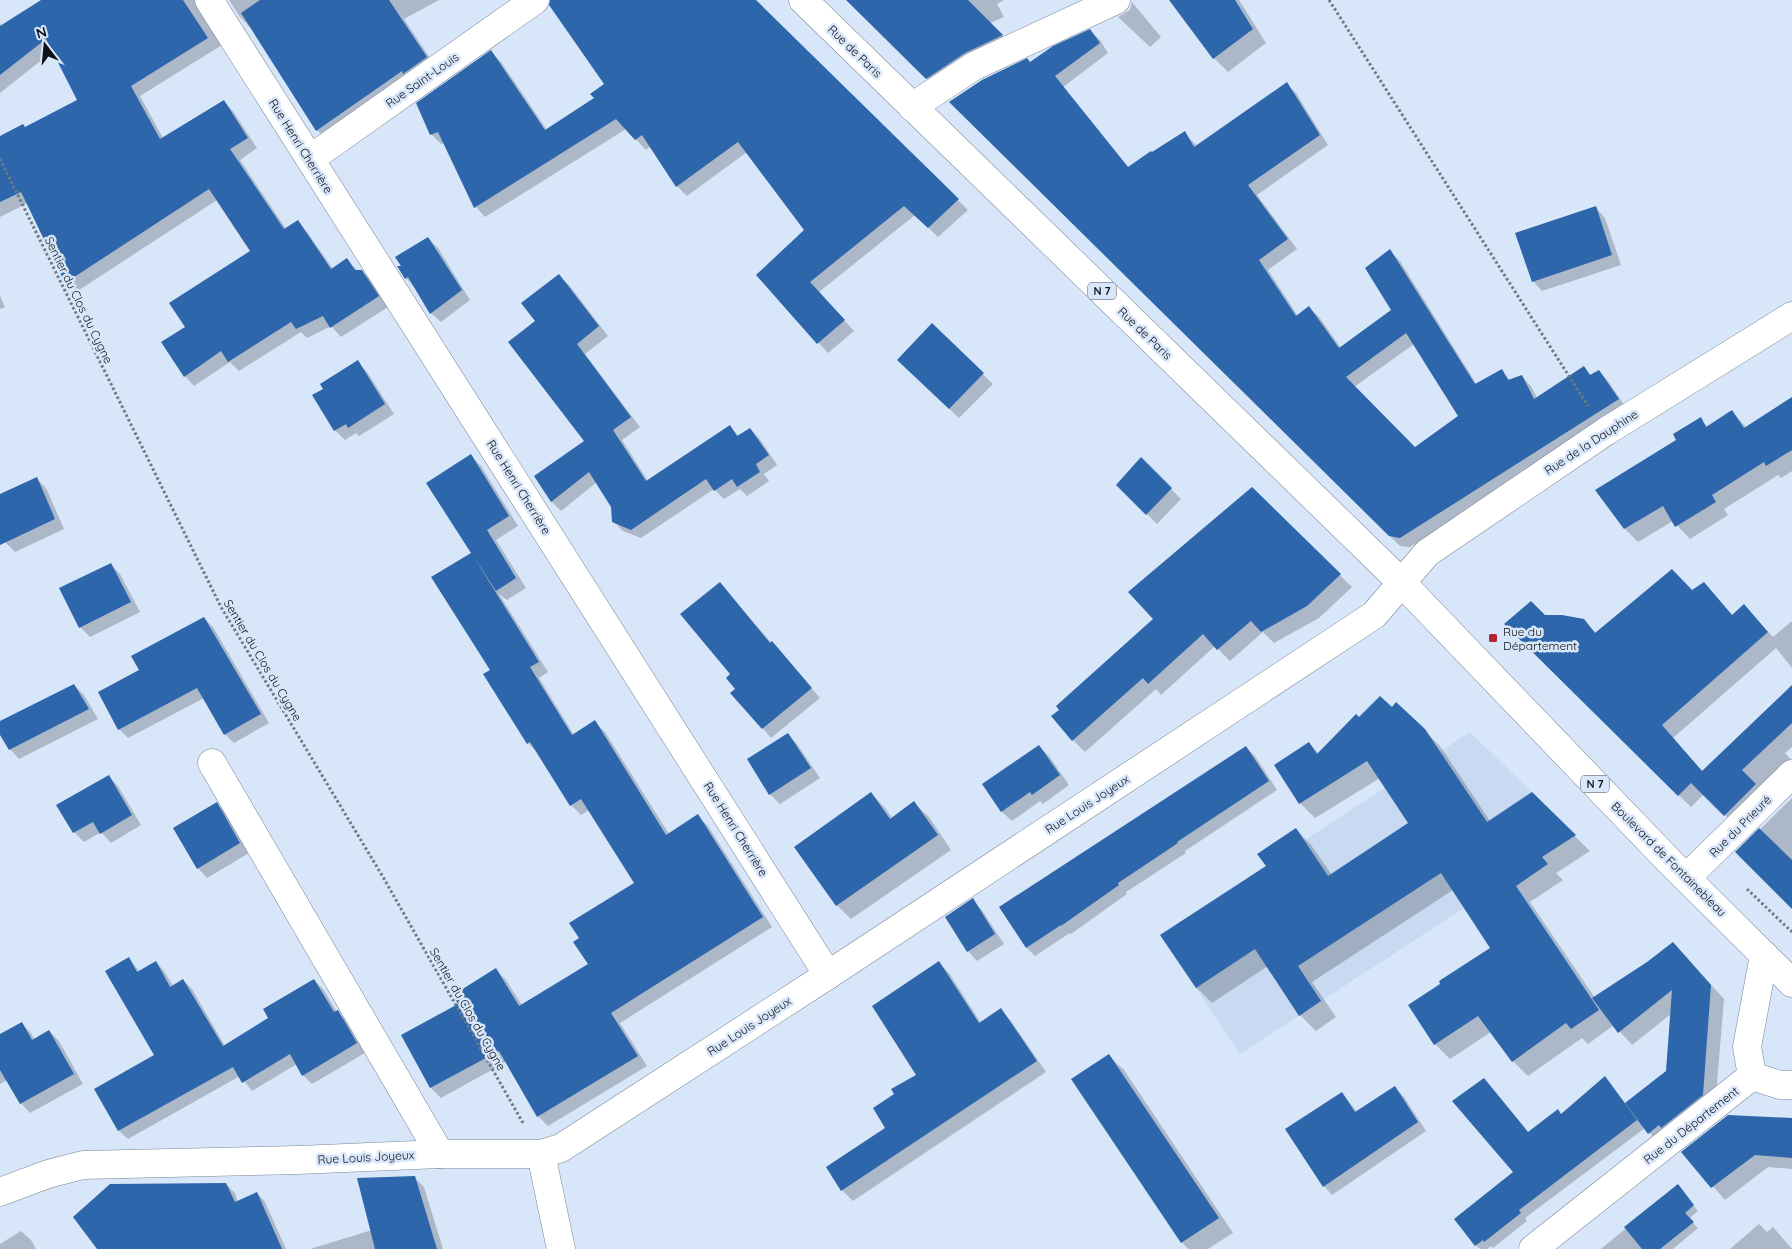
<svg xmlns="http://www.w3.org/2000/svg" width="1792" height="1249" viewBox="0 0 1792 1249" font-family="Quicksand,sans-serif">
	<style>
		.built { fill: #c7daf2 }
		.shadow { fill: #0003; fill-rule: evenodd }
		.building { fill: #2d66ab; fill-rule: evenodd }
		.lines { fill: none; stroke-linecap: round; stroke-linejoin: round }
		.minor-casing { stroke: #788596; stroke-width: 29 }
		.major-casing { stroke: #788596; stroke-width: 29 }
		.path { stroke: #707885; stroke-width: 3; stroke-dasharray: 2.5 2.5; stroke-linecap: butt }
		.minor { stroke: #fff; stroke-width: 28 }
		.major { stroke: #fff; stroke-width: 28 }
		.poi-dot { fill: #b52336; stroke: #d8e6f9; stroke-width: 2 }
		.labels { text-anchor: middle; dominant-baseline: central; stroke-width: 5; stroke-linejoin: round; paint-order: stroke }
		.shield { fill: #d8e6f9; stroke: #4a515c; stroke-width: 1 }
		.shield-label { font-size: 11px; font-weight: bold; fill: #0d1118 }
		.street-label { font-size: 12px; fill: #0d1118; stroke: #d8e6f9 }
		.poi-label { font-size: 12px; fill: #0d1118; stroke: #d8e6f9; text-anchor: start }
	</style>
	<rect width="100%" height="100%" fill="#d8e6f9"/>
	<path class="built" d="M 1470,732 L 1576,835 L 1240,1054 L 1160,935 Z"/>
	<g class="shadow">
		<path d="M 44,0 L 208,0 L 222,45 L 140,96 L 163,138 L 223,101 L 233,111 L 257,148 L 240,160 L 286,229 L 297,222 L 307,232 L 333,269 L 347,260 L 358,271 L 361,271 L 372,281 L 388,307 L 341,337 L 331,326 L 307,338 L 301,332 L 239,371 L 230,362 L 194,386 L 185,376 L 187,327 L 252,251 L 217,200 L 76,292 L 66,282 L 28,203 L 0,217 L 0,137 L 26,128 L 78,100 L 53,51 L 0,93 L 0,23 L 2,26 Z"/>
		<path d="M 229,0 L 439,0 L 404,19 L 436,67 L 327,140 L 317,130 L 251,27 L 250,27 L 240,17 Z"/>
		<path d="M 563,0 L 754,0 L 968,210 L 938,237 L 915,215 L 819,292 L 854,331 L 828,353 L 757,275 L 806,230 L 747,152 L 687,196 L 677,186 L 651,146 L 646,150 L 626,129 L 485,217 L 476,207 L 445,143 L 441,144 L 431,134 L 491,52 L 501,62 L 547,130 L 595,98 L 605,84 Z"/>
		<path d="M 847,0 L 1004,0 L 997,4 L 1004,17 L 990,23 L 1016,49 L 941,92 Z"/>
		<path d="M 1171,0 L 1239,0 L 1266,43 L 1228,72 L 1214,58 Z"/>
		<path d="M 1132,2 L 1161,37 L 1150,47 L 1118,17 L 1130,10 Z"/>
		<path d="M 1090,31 L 1100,40 L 1108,53 L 1063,87 L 1129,168 L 1184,133 L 1197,146 L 1286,84 L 1296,93 L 1328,145 L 1257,195 L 1297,249 L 1268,270 L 1298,316 L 1309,308 L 1319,317 L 1341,348 L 1393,310 L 1390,251 L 1400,261 L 1477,385 L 1501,370 L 1511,381 L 1522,377 L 1531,386 L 1537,398 L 1583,368 L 1591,375 L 1599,371 L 1608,381 L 1627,409 L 1410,547 L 1400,546 L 951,102 L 1030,63 ZM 1414,344 L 1459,416 L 1415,449 L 1354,387 Z"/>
		<path d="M 1596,208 L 1605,218 L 1621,265 L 1542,291 L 1533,281 Z"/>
		<path d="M 428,238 L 438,248 L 470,300 L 441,322 L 431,313 L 415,288 L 406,278 L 403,267 Z"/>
		<path d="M 559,276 L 569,285 L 608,336 L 585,354 L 640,427 L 622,440 L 648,481 L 730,427 L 739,436 L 750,429 L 759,438 L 777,465 L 764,474 L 769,481 L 747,496 L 740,489 L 724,499 L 714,489 L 641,538 L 623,531 L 613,521 L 612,507 L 597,482 L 561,511 L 552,502 L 536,476 L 586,441 L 537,321 Z"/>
		<path d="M 0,296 L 5,307 L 0,309 Z"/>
		<path d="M 932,325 L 993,384 L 959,418 L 908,369 Z"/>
		<path d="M 357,362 L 367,372 L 394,414 L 359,436 L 356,433 L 345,440 L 335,430 L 325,389 Z"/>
		<path d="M 1792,398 L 1792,471 L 1781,478 L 1778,475 L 1724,509 L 1728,515 L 1690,539 L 1673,521 L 1638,542 L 1625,529 L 1597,491 L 1678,441 L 1700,419 L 1708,427 L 1732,412 L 1747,428 Z"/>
		<path d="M 471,456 L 481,466 L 518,526 L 496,540 L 526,588 L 507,600 L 499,594 L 548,672 L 539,678 L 574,735 L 595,722 L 605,732 L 669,834 L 698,816 L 708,826 L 772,927 L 620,1023 L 647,1066 L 548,1126 L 538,1116 L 506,1062 L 441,1098 L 431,1088 L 403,1035 L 460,1004 L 496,970 L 506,980 L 522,1005 L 589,964 L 636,884 L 589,810 L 581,815 L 571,805 L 538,753 L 528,743 L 492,670 L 433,577 L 473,553 Z"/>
		<path d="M 1141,459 L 1181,499 L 1157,524 L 1118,485 Z"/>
		<path d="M 36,478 L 46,488 L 64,529 L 15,552 L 5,542 L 0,531 L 0,495 Z"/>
		<path d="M 1252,489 L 1352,587 L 1319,618 L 1274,643 L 1263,632 L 1230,661 L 1215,646 L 1161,695 L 1156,689 L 1085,752 L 1073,740 Z"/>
		<path d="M 110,564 L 120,574 L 140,612 L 90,637 L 80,627 Z"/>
		<path d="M 1704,583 L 1733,616 L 1744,606 L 1773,637 L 1792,621 L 1792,668 L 1776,648 L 1673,738 L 1703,772 L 1792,687 L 1792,747 L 1785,753 L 1792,761 L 1739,829 L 1704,794 L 1691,807 L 1506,624 L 1544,616 L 1584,620 L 1597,634 L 1692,592 Z"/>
		<path d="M 720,584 L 820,698 L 771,738 L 732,693 L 737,689 L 732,675 Z"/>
		<path d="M 204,618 L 213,627 L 269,723 L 234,743 L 225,734 L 204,698 L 128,738 L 119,729 L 141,671 Z"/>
		<path d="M 74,685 L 84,695 L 98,719 L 19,759 L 10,749 L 0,733 L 0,723 Z"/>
		<path d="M 1392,709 L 1424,730 L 1440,746 L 1490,821 L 1532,794 L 1590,851 L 1556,873 L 1563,880 L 1530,902 L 1595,998 L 1686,957 L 1724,999 L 1715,1108 L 1662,1146 L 1645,1128 L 1525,1218 L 1527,1221 L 1493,1248 L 1491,1246 L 1487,1249 L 1480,1249 L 1476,1245 L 1515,1173 L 1491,1087 L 1529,1133 L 1562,1115 L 1605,1078 L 1626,1104 L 1667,1072 L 1671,1014 L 1632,1045 L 1614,1025 L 1588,1044 L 1582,1038 L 1528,1076 L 1513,1061 L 1491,1032 L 1450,1059 L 1435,1044 L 1492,948 L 1453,890 L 1312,982 L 1336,1017 L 1316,1031 L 1300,1015 L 1268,966 L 1212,1003 L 1197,988 L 1162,936 L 1267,867 L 1296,829 L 1311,845 L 1332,875 L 1410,824 L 1380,778 L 1315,818 L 1300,803 L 1309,743 L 1319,754 L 1359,719 Z"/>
		<path d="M 788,734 L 797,744 L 820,778 L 780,804 L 770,794 Z"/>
		<path d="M 1039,746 L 1049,756 L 1069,785 L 1043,804 L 1040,801 L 1012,821 L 1002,812 L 984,784 Z"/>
		<path d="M 1246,748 L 1255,756 L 1277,790 L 1185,851 L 1186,853 L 1126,892 L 1127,894 L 1071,934 L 1070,933 L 1035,956 L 1027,948 L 1000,907 Z"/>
		<path d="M 108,776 L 118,786 L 141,825 L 111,843 L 101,832 L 84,842 L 74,832 Z"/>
		<path d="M 871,793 L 885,808 L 893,819 L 914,803 L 929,817 L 951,850 L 851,919 L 837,905 Z"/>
		<path d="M 1792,798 L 1792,907 L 1737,852 Z"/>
		<path d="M 216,803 L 226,813 L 249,853 L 207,878 L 198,868 Z"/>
		<path d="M 972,900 L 982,910 L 1004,944 L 977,961 L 968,951 Z"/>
		<path d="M 129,959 L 140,972 L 156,962 L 164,971 L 173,986 L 183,980 L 192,989 L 225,1046 L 270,1018 L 314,980 L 323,989 L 337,1012 L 346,1020 L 365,1053 L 312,1084 L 303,1075 L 297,1064 L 252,1091 L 240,1076 L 128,1139 L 119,1131 L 155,1055 Z"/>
		<path d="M 939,963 L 949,973 L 981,1023 L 1001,1010 L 1011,1021 L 1046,1072 L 853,1201 L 842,1190 L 827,1167 L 887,1128 L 896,1095 L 917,1075 Z"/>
		<path d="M 21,1023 L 31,1033 L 35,1040 L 49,1031 L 59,1041 L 83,1084 L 30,1113 L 21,1103 L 7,1080 L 0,1084 L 0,1035 Z"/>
		<path d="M 1109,1056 L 1124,1070 L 1233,1233 L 1208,1249 L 1188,1249 L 1182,1242 Z"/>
		<path d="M 1395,1088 L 1404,1097 L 1426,1131 L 1332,1195 L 1324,1186 L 1342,1093 L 1357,1112 Z"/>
		<path d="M 1792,1119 L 1792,1169 L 1768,1167 L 1725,1200 L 1683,1152 Z"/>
		<path d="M 414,1177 L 424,1187 L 443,1249 L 310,1249 L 372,1230 Z"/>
		<path d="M 226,1184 L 235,1193 L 238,1202 L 257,1193 L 265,1202 L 286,1249 L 98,1249 Z"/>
		<path d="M 1677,1186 L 1698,1211 L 1689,1219 L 1698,1228 L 1673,1249 L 1601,1249 Z"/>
		<path d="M 1759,1224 L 1767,1232 L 1773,1227 L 1792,1249 L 1730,1249 Z"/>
		<path d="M 21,1231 L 31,1240 L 36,1249 L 0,1249 L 0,1244 Z"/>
	</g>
	<g class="building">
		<path d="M 41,0 L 183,0 L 208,38 L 131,86 L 160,139 L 224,100 L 248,138 L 230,149 L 284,229 L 298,220 L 331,269 L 347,258 L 355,270 L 362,270 L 379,296 L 330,328 L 323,316 L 296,329 L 291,322 L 228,362 L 221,351 L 184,377 L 161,342 L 185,327 L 169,303 L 250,251 L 209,189 L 65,283 L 21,192 L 0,202 L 0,136 L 23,124 L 25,127 L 77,100 L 46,39 L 0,75 L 0,26 Z"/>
		<path d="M 260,0 L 389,0 L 427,57 L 403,74 L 402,71 L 316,131 L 241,13 Z"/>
		<path d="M 550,0 L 756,0 L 959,199 L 928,228 L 904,206 L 810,282 L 845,320 L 817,344 L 756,275 L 804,230 L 738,142 L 676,187 L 642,135 L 635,140 L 616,119 L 474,208 L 438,132 L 430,135 L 416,103 L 491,50 L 545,130 L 594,98 L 590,94 L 604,84 L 549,5 Z"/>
		<path d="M 846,0 L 968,0 L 1003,35 L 965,53 L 926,79 Z"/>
		<path d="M 1169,0 L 1235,0 L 1253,29 L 1213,59 Z"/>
		<path d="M 1090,29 L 1100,43 L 1055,76 L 1128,167 L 1151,151 L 1152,152 L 1185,131 L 1194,147 L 1287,82 L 1320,135 L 1248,185 L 1288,239 L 1259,260 L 1296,316 L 1309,306 L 1339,348 L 1391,310 L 1365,268 L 1390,249 L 1475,384 L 1502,369 L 1508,380 L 1522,375 L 1534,399 L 1584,366 L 1590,375 L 1599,370 L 1619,399 L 1400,538 L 1389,536 L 949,102 L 982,80 L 1027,58 L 1030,62 L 1053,46 ZM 1406,333 L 1458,416 L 1415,447 L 1346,377 Z"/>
		<path d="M 1596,206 L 1612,255 L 1532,282 L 1515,233 Z"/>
		<path d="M 428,237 L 462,290 L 430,314 L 408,277 L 405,279 L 397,266 L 401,266 L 395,257 Z"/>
		<path d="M 559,274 L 599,326 L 577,344 L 631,417 L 613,430 L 646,481 L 730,425 L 737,436 L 750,428 L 769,455 L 756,464 L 760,472 L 737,487 L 732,479 L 714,491 L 706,479 L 631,530 L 612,522 L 611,507 L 589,472 L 551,502 L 534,476 L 584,441 L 508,342 L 535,321 L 521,303 Z"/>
		<path d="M 932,323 L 984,373 L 949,409 L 897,360 Z"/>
		<path d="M 358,360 L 385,404 L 348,428 L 346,424 L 334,431 L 312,395 L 323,389 L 320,384 Z"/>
		<path d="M 1792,397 L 1792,450 L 1766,466 L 1764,462 L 1712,495 L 1716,502 L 1675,527 L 1663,506 L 1624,529 L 1595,490 L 1676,440 L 1673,434 L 1701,417 L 1706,427 L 1732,410 L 1744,428 Z"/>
		<path d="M 471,454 L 509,516 L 487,530 L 516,578 L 496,591 L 472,554 L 539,662 L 530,667 L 572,735 L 595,720 L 666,835 L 698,814 L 763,917 L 611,1013 L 638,1056 L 537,1117 L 499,1051 L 430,1088 L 401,1035 L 458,1004 L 453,995 L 496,968 L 519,1006 L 588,964 L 573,942 L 579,938 L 569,923 L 634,883 L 581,799 L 570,806 L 530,742 L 527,744 L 483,674 L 490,670 L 431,577 L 471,553 L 426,483 Z"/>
		<path d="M 1141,457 L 1172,488 L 1146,515 L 1116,485 Z"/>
		<path d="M 37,477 L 55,519 L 0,545 L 0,494 Z"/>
		<path d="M 1252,487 L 1341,574 L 1307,606 L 1261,632 L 1251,621 L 1217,650 L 1203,634 L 1148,684 L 1143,678 L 1072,741 L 1051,716 L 1059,710 L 1056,706 L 1153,619 L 1128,592 Z"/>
		<path d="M 111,563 L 131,602 L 79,628 L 59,588 Z"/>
		<path d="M 1672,569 L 1692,590 L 1704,582 L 1732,615 L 1744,604 L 1768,632 L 1662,725 L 1702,771 L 1792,685 L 1792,723 L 1742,770 L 1756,784 L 1724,816 L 1691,783 L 1678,796 L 1504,624 L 1531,601 L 1545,615 L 1562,615 L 1584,619 L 1595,633 Z"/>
		<path d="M 720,582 L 770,643 L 772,641 L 812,688 L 762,729 L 730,693 L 735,689 L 726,678 L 730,674 L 680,614 Z"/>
		<path d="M 204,617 L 261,714 L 224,735 L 197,688 L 118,730 L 98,692 L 139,670 L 131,656 Z"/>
		<path d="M 74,684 L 89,709 L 9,750 L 0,735 L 0,721 Z"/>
		<path d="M 1380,696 L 1392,707 L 1396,702 L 1425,729 L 1487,822 L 1532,792 L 1576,835 L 1542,857 L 1548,864 L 1516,886 L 1599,1010 L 1571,1029 L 1566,1023 L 1512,1062 L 1478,1016 L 1434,1045 L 1408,1005 L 1440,984 L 1439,981 L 1490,948 L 1441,873 L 1298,966 L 1321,1001 L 1299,1016 L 1255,949 L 1196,988 L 1160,935 L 1266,866 L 1257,854 L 1296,828 L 1328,876 L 1408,823 L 1367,761 L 1299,804 L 1274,765 L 1309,742 L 1317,754 L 1356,714 L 1359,717 Z"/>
		<path d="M 788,733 L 811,768 L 769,795 L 747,759 Z"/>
		<path d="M 1039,745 L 1060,775 L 1032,795 L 1030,792 L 1001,812 L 982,784 Z"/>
		<path d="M 1246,746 L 1269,781 L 1177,842 L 1178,843 L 1118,883 L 1119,885 L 1061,926 L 1061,925 L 1026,948 L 999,907 Z"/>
		<path d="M 109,775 L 132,815 L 100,834 L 93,822 L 73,833 L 56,805 Z"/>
		<path d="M 871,792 L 890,819 L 914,801 L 938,835 L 836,906 L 794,847 Z"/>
		<path d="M 217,802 L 240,843 L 197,869 L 173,828 Z"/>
		<path d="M 1759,828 L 1792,860 L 1792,909 L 1735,852 Z"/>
		<path d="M 973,898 L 995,934 L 967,952 L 945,917 Z"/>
		<path d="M 1673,942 L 1711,985 L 1703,1095 L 1661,1128 L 1659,1125 L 1648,1134 L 1625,1103 L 1666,1071 L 1672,990 L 1618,1033 L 1592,998 L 1647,962 Z"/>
		<path d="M 129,957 L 137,972 L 156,961 L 170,987 L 183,979 L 223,1046 L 268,1018 L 263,1009 L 314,979 L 334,1012 L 338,1010 L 357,1043 L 302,1076 L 290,1054 L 242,1083 L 233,1067 L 118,1131 L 94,1089 L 154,1055 L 105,971 Z"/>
		<path d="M 939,961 L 979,1023 L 1001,1008 L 1037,1061 L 841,1191 L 826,1167 L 885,1128 L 873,1108 L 894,1094 L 891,1089 L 916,1075 L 872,1006 Z"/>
		<path d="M 22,1022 L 32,1040 L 49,1030 L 74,1074 L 20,1104 L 0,1070 L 0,1034 Z"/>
		<path d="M 1109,1054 L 1219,1218 L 1181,1243 L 1071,1079 Z"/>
		<path d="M 1605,1076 L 1637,1120 L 1519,1210 L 1521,1213 L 1484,1242 L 1483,1240 L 1475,1246 L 1454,1219 L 1513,1172 L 1452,1101 L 1484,1078 L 1528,1132 L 1558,1109 L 1561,1114 Z"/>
		<path d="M 1395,1086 L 1418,1122 L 1323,1187 L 1285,1129 L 1342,1092 L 1355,1112 Z"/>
		<path d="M 1728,1115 L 1792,1118 L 1792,1158 L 1755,1155 L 1711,1188 L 1681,1152 Z"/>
		<path d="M 415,1176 L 437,1249 L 375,1249 L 357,1178 Z"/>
		<path d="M 226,1183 L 235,1202 L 257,1192 L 282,1249 L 97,1249 L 73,1217 L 110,1184 Z"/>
		<path d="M 1678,1184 L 1694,1205 L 1685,1213 L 1694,1222 L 1660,1249 L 1642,1249 L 1624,1227 Z"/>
	</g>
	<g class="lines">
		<defs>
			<g id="minor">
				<path d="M 209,0 L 828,975"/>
				<path d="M 912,107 L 974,66 L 1116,0"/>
				<path d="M 310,159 L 535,0"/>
				<path d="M 212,763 L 440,1154"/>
				<path d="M 1687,877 L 1792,774"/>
				<path d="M 1752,1076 L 1747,1047 L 1764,955"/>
				<path d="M 1752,1076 L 1780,1085 L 1792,1085"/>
				<path d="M 541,1154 L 561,1249"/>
				<path d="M 0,1192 L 48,1174 L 83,1165 L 298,1160 L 440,1154 L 541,1154 L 561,1148 L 828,975 L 1374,615 L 1427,553 L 1605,432 L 1792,316"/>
				<path d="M 1533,1249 L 1752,1076"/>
			</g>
			<path id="major" d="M 803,0 L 1401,582 L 1669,861 L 1792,983"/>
		</defs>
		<use href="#minor" class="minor-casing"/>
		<use href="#major" class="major-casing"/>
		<g class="path">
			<path d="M 1329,0 L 1588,406"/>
			<path d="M 0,159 L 221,607 L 383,877 L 523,1123"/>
			<path d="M 1747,889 L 1792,932"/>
		</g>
		<use href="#minor" class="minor"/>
		<use href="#major" class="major"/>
	</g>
	<rect class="poi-dot" x="1488" y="633" width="10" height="10" rx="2.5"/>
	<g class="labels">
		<g class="shield">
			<rect x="1088" y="282.5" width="28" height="17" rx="4"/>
			<rect x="1581" y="775.5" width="28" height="17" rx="4"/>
		</g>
		<g class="shield-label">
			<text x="1102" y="291">N 7</text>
			<text x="1595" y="784">N 7</text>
		</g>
		<g class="street-label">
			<text transform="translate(855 51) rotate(44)">Rue de Paris</text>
			<text transform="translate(422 80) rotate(-35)">Rue Saint-Louis</text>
			<text transform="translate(301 146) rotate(58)">Rue Henri Cherrière</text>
			<text transform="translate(79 300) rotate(64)">Sentier du Clos du Cygne</text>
			<text transform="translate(1145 333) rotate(44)">Rue de Paris</text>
			<text transform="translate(1591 442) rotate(-33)">Rue de la Dauphine</text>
			<text transform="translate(519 487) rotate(58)">Rue Henri Cherrière</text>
			<text transform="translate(263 660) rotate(59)">Sentier du Clos du Cygne</text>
			<text transform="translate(1087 804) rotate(-33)">Rue Louis Joyeux</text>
			<text transform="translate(1740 826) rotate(-45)">Rue du Prieuré</text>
			<text transform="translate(736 829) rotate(58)">Rue Henri Cherrière</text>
			<text transform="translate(1669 859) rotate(45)">Boulevard de Fontainebleau</text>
			<text transform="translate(468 1009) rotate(60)">Sentier du Clos du Cygne</text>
			<text transform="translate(749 1026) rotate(-33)">Rue Louis Joyeux</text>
			<text transform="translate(1691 1125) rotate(-38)">Rue du Département</text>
			<text transform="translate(366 1157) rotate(-3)">Rue Louis Joyeux</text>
		</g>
		<g class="poi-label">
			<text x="1503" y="631">Rue du<tspan x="1503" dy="14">Département</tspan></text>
		</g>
	</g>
	<g transform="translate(45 45) rotate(344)" stroke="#d8e6f9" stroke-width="4" paint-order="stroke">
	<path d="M0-4L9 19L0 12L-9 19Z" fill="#0d1118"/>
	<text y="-8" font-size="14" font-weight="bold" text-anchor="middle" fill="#0d1118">N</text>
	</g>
</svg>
